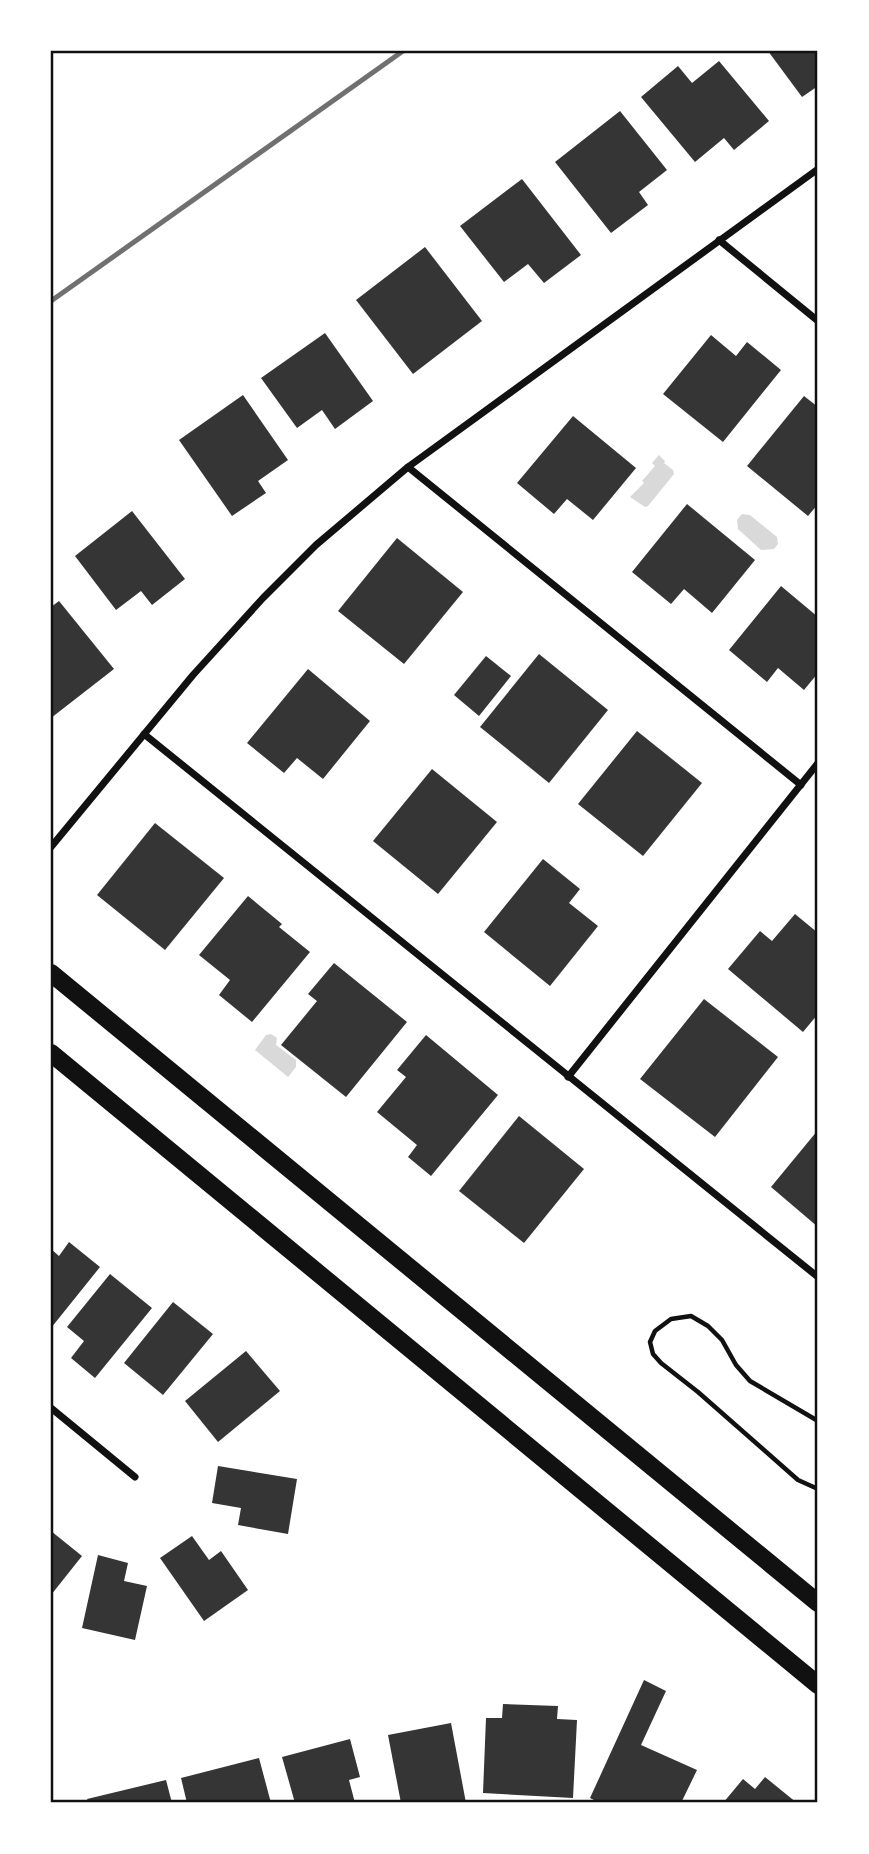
<svg xmlns="http://www.w3.org/2000/svg" width="869" height="1854" viewBox="0 0 869 1854" font-family="'Zilla Slab',serif">
	<style>
		.water { fill: #d9d9d9 }
		.building { fill: #353535 }
		.lines { fill: none; stroke-linecap: round; stroke-linejoin: round }
		.path { stroke: #111; stroke-width: 4.5 }
		.minor { stroke: #111; stroke-width: 7 }
		.primary { stroke: #111; stroke-width: 18 }
		.rail { stroke: #707070; stroke-width: 5 }
		.neatline { fill: none; stroke: #111; stroke-width: 2.5 }
	</style>
	<rect width="100%" height="100%" fill="#fff"/>
	<g class="water">
		<path d="M 659,455 L 665,461 L 664,463 L 673,470 L 674,474 L 648,506 L 645,507 L 630,497 L 644,483 L 642,481 L 655,466 L 652,463 Z"/>
		<path d="M 742,514 L 750,515 L 777,537 L 778,544 L 774,549 L 761,550 L 738,529 L 737,520 Z"/>
		<path d="M 271,1034 L 277,1038 L 276,1045 L 296,1060 L 296,1067 L 288,1077 L 255,1050 L 266,1035 Z"/>
	</g>
	<g class="building">
		<path d="M 768,51 L 818,51 L 818,86 L 802,97 Z"/>
		<path d="M 719,61 L 769,121 L 734,150 L 724,138 L 695,162 L 641,97 L 678,66 L 692,83 Z"/>
		<path d="M 620,111 L 667,170 L 639,192 L 648,205 L 611,233 L 555,162 Z"/>
		<path d="M 522,179 L 581,255 L 544,283 L 528,264 L 504,282 L 460,226 Z"/>
		<path d="M 425,247 L 482,321 L 413,374 L 356,300 Z"/>
		<path d="M 325,333 L 373,401 L 335,429 L 322,410 L 297,428 L 261,378 Z"/>
		<path d="M 711,335 L 736,356 L 747,342 L 781,370 L 723,442 L 663,394 Z"/>
		<path d="M 243,395 L 288,460 L 258,481 L 266,493 L 232,516 L 179,440 Z"/>
		<path d="M 804,396 L 818,407 L 818,504 L 808,516 L 747,466 Z"/>
		<path d="M 573,416 L 636,468 L 593,520 L 567,499 L 554,514 L 517,483 Z"/>
		<path d="M 687,504 L 755,560 L 712,613 L 684,589 L 671,604 L 632,572 Z"/>
		<path d="M 132,511 L 185,579 L 152,605 L 141,591 L 116,610 L 75,556 Z"/>
		<path d="M 397,538 L 463,592 L 404,664 L 338,611 Z"/>
		<path d="M 781,586 L 818,617 L 818,673 L 804,690 L 778,668 L 767,682 L 729,650 Z"/>
		<path d="M 59,601 L 114,669 L 51,718 L 51,607 Z"/>
		<path d="M 539,654 L 608,710 L 549,783 L 480,727 Z"/>
		<path d="M 486,656 L 511,676 L 479,716 L 454,695 Z"/>
		<path d="M 308,669 L 370,721 L 323,779 L 297,758 L 284,773 L 247,743 Z"/>
		<path d="M 637,731 L 702,783 L 643,856 L 578,804 Z"/>
		<path d="M 432,769 L 497,822 L 438,894 L 373,841 Z"/>
		<path d="M 155,823 L 224,878 L 165,950 L 97,895 Z"/>
		<path d="M 543,859 L 580,889 L 569,903 L 598,926 L 550,986 L 484,932 Z"/>
		<path d="M 248,896 L 282,924 L 279,927 L 310,952 L 252,1022 L 219,995 L 230,980 L 199,955 Z"/>
		<path d="M 795,914 L 818,933 L 818,1014 L 803,1032 L 728,969 L 760,931 L 772,941 Z"/>
		<path d="M 334,963 L 407,1022 L 346,1097 L 281,1045 L 317,1001 L 308,994 Z"/>
		<path d="M 704,999 L 778,1057 L 715,1137 L 640,1079 Z"/>
		<path d="M 426,1035 L 498,1095 L 431,1176 L 408,1157 L 417,1145 L 377,1112 L 406,1077 L 397,1070 Z"/>
		<path d="M 519,1116 L 584,1169 L 524,1243 L 459,1191 Z"/>
		<path d="M 818,1130 L 818,1227 L 771,1187 Z"/>
		<path d="M 69,1242 L 100,1267 L 51,1328 L 51,1249 L 59,1256 Z"/>
		<path d="M 110,1274 L 152,1308 L 95,1378 L 71,1358 L 84,1341 L 67,1327 Z"/>
		<path d="M 173,1302 L 213,1334 L 163,1395 L 124,1363 Z"/>
		<path d="M 246,1351 L 280,1391 L 218,1442 L 185,1401 Z"/>
		<path d="M 218,1466 L 297,1479 L 288,1534 L 238,1525 L 241,1508 L 212,1503 Z"/>
		<path d="M 51,1531 L 82,1556 L 51,1595 Z"/>
		<path d="M 192,1536 L 209,1560 L 221,1551 L 248,1590 L 204,1621 L 160,1558 Z"/>
		<path d="M 98,1555 L 128,1563 L 124,1581 L 147,1586 L 135,1640 L 82,1628 Z"/>
		<path d="M 644,1680 L 666,1691 L 641,1745 L 697,1770 L 681,1803 L 600,1803 L 590,1798 Z"/>
		<path d="M 503,1704 L 558,1706 L 557,1719 L 577,1720 L 573,1798 L 483,1793 L 486,1718 L 502,1718 Z"/>
		<path d="M 451,1723 L 466,1803 L 401,1803 L 388,1735 Z"/>
		<path d="M 350,1739 L 360,1777 L 349,1780 L 355,1803 L 295,1803 L 282,1757 Z"/>
		<path d="M 259,1758 L 271,1803 L 187,1803 L 181,1778 Z"/>
		<path d="M 765,1777 L 797,1803 L 723,1803 L 743,1779 L 755,1789 Z"/>
		<path d="M 166,1780 L 172,1803 L 89,1803 L 87,1799 Z"/>
	</g>
	<g class="lines">
		<path class="path" d="M 818,1421 L 750,1381 L 736,1365 L 722,1340 L 708,1326 L 691,1316 L 671,1319 L 655,1331 L 650,1342 L 653,1354 L 661,1363 L 698,1392 L 798,1480 L 818,1489"/>
		<g class="minor">
			<path d="M 719,240 L 818,321"/>
			<path d="M 408,467 L 801,785"/>
			<path d="M 144,734 L 818,1277"/>
			<path d="M 51,847 L 193,675 L 263,598 L 316,545 L 408,467 L 818,169"/>
			<path d="M 568,1077 L 818,763"/>
			<path d="M 51,1408 L 135,1477"/>
		</g>
		<g class="primary">
			<path d="M 51,973 L 818,1603"/>
			<path d="M 51,1053 L 818,1685"/>
		</g>
		<path class="rail" d="M 51,301 L 403,51"/>
	</g>
	<rect width="869" height="1854" fill="none" stroke="#ffffff" stroke-width="105"/>
	<rect x="52" y="52" width="764" height="1749" class="neatline"/>
</svg>
